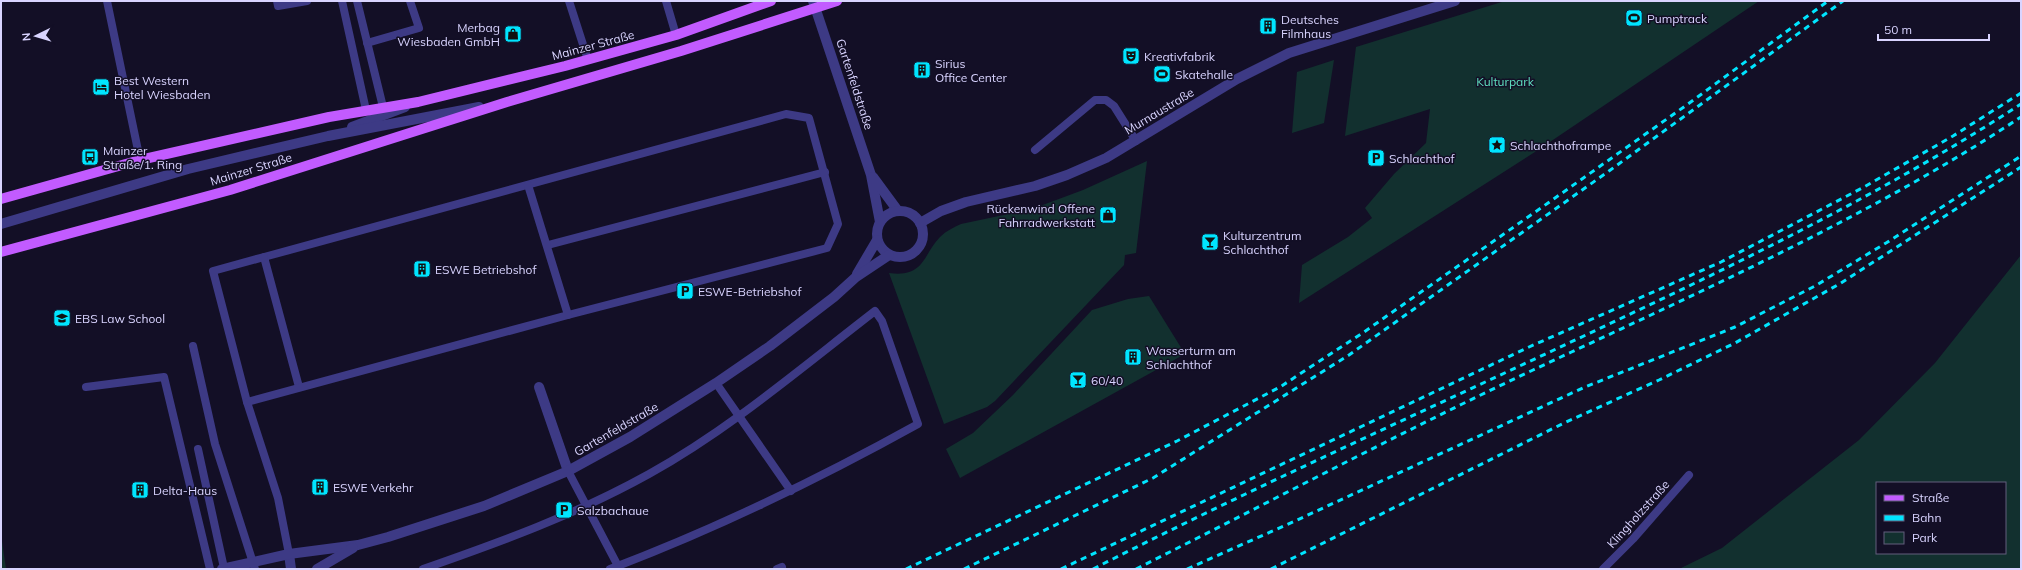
<svg xmlns="http://www.w3.org/2000/svg" width="2022" height="570" viewBox="0 0 2022 570" font-family="Mulish,sans-serif">
	<style>
		.green { fill: #12302f; fill-rule: evenodd }
		.lines { fill: none; stroke-linecap: round; stroke-linejoin: round }
		.service { stroke: #3d3a85; stroke-width: 8 }
		.minor { stroke: #3d3a85; stroke-width: 10 }
		.tertiary { stroke: #3d3a85; stroke-width: 10 }
		.primary { stroke: #c25bff; stroke-width: 10 }
		.rail { stroke: #00e5ff; stroke-width: 3; stroke-dasharray: 6 5; stroke-linecap: butt }
		.labels { text-anchor: middle; dominant-baseline: central; stroke-width: 3; stroke-linejoin: round; paint-order: stroke }
		.poi-label { font-size: 12px; fill: #d9d4ff; stroke: #130f26; text-anchor: start }
		.street-label { font-size: 12px; fill: #d9d4ff; stroke: #130f26 }
		.park-label { font-size: 12px; fill: #5fe0c0; stroke: #130f26 }
	</style>
	<rect width="100%" height="100%" fill="#130f26"/>
	<g class="green">
		<path d="M 1505,1 L 1759,1 L 1538,150 L 1299,303 L 1302,265 L 1348,237 L 1372,218 L 1365,208 L 1394,174 L 1426,143 L 1430,109 L 1345,136 L 1356,47 Z"/>
		<path d="M 1334,60 L 1324,123 L 1292,133 L 1297,72 Z"/>
		<path d="M 1147,161 L 1136,253 L 1125,255 L 1124,265 L 995,401 L 987,407 L 944,424 L 889,273 C 925,278 923,254 940,237 C 946,231 954,227 961,224 L 1032,209 L 1083,190 Z"/>
		<path d="M 2021,255 L 2021,569 L 1679,569 L 1722,548 L 1859,440 L 1935,363 ZM 1877,483 L 2005,483 L 2005,553 L 1877,553 Z"/>
		<path d="M 1149,296 L 1185,354 L 960,478 L 946,449 L 973,433 L 1013,395 L 1092,310 L 1128,299 Z"/>
		<path d="M 1,534 L 6,569 L 1,569 Z"/>
	</g>
	<g class="lines">
		<g class="service">
			<path d="M 107,1 L 140,160"/>
			<path d="M 277,1 L 278,6 L 307,1"/>
			<path d="M 342,1 L 366,110"/>
			<path d="M 357,1 L 383,107"/>
			<path d="M 569,1 L 588,60"/>
			<path d="M 666,1 L 676,35"/>
			<path d="M 367,43 L 419,28 L 410,1"/>
			<path d="M 1035,150 L 1095,100 L 1106,100 L 1114,106 L 1136,141"/>
			<path d="M 548,245 L 825,172"/>
			<path d="M 193,346 L 215,444 L 255,569"/>
			<path d="M 716,383 L 791,491"/>
			<path d="M 86,387 L 164,377 L 210,569"/>
			<path d="M 299,387 L 264,257 L 786,114 L 809,118 L 838,224 L 827,248 L 568,315"/>
			<path d="M 247,402 L 213,271 L 264,257"/>
			<path d="M 198,449 L 224,568"/>
			<path d="M 568,471 L 618,566"/>
			<path d="M 289,554 L 278,498 L 247,402 L 568,315 L 528,185"/>
			<path d="M 423,569 C 503,541 575,515 649,474 C 730,429 801,368 875,311 L 882,321 L 918,424 C 817,480 718,528 610,569"/>
			<path d="M 777,569 L 782,567"/>
			<path d="M 1603,569 L 1633,539 L 1689,475"/>
		</g>
		<g class="minor">
			<path d="M 813,1 L 871,175 L 880,222"/>
			<path d="M 873,177 L 898,211"/>
			<circle cx="900" cy="234" r="23"/>
			<path d="M 920,223 L 941,211 L 966,202 L 1035,186 L 1067,175 L 1106,158 L 1237,79 L 1289,53 L 1455,1"/>
			<path d="M 857,274 L 877,240"/>
			<path d="M 539,387 L 568,471"/>
			<path d="M 289,554 L 291,569"/>
			<path d="M 222,569 L 289,554 L 358,545 L 388,537 L 484,506 L 568,471 L 630,437 L 716,383 L 770,346 L 834,297 L 856,277 L 889,255"/>
			<path d="M 317,569 L 353,548"/>
		</g>
		<g class="tertiary">
			<path d="M 352,127 L 405,107"/>
			<path d="M 1,224 L 188,169 L 328,136 L 479,107"/>
		</g>
		<g class="primary">
			<path d="M 1,199 L 140,160 L 329,117 L 418,102 L 565,66 L 676,35 L 771,1"/>
			<path d="M 1,252 L 230,190 L 507,102 L 681,51 L 837,1"/>
		</g>
		<g class="rail">
			<path d="M 906,569 L 1177,441 L 1280,387 L 1364,332 L 1548,203 L 1688,104 L 1828,1"/>
			<path d="M 964,569 L 1153,478 L 1349,355 L 1609,171 L 1843,1"/>
			<path d="M 1061,569 L 1529,347 L 1721,262 L 1864,187 L 1953,136 L 2021,93"/>
			<path d="M 1093,569 C 1262,483 1436,406 1607,325 C 1749,258 1889,190 2021,104"/>
			<path d="M 1136,569 C 1268,503 1399,433 1533,370 C 1699,292 1868,218 2021,117"/>
			<path d="M 1187,569 L 1295,521 L 1585,387 L 1735,327 L 1768,310 L 1815,286 L 1886,243 L 2021,156"/>
			<path d="M 1271,569 L 1564,423 L 1659,380 L 1735,343 L 1841,283 L 2021,167"/>
		</g>
	</g>
	<defs>
		<symbol id="stadium-square" viewBox="-11 -11 22 22"><rect x="-9" y="-9" width="18" height="18" rx="4" fill="#00e5ff" stroke="#130f26"/><path d="M0-5a6.5 5 0 1 0 0 10a6.5 5 0 1 0 0-10ZM-3.5-1.8h7v3.6h-7Z" fill="#111"/></symbol>
		<symbol id="building-square" viewBox="-11 -11 22 22"><rect x="-9" y="-9" width="18" height="18" rx="4" fill="#00e5ff" stroke="#130f26"/><path d="M-4-6H4V6H1V3H-1V6H-4ZM-2.5-4.3h1.7v1.8h-1.7ZM.8-4.3h1.7v1.8H.8ZM-2.5-1h1.7V.8h-1.7ZM.8-1h1.7V.8H.8Z" fill="#111"/></symbol>
		<symbol id="shop-square" viewBox="-11 -11 22 22"><rect x="-9" y="-9" width="18" height="18" rx="4" fill="#00e5ff" stroke="#130f26"/><path d="M-5-2.5h2.3a2.7 3.5 0 0 1 5.4 0H5L5.5 6h-11ZM-1.5-2.5h3a1.5 2.3 0 0 0-3 0Z" fill="#111"/></symbol>
		<symbol id="theatre-square" viewBox="-11 -11 22 22"><rect x="-9" y="-9" width="18" height="18" rx="4" fill="#00e5ff" stroke="#130f26"/><path d="M-5-5.5Q0-4 5-5.5V0Q5 5 0 6Q-5 5-5 0ZM-3.3-2.5H-1v1.5H-3.3ZM1-2.5H3.3v1.5H1ZM-2.8 1Q0 5.5 2.8 1Z" fill="#111"/></symbol>
		<symbol id="hotel-square" viewBox="-11 -11 22 22"><rect x="-9" y="-9" width="18" height="18" rx="4" fill="#00e5ff" stroke="#130f26"/><path d="M-6-4.5h1.5V1H6V5H4.5V3h-9V5H-6ZM-4 0a1.8 1.8 0 1 1 3.6 0ZM.5 0V-2.5h3Q6-2.5 6 0Z" fill="#111"/></symbol>
		<symbol id="sight-square" viewBox="-11 -11 22 22"><rect x="-9" y="-9" width="18" height="18" rx="4" fill="#00e5ff" stroke="#130f26"/><path d="M0-6L1.8-2.2L6-1.7L2.9 1.2L3.7 5.4L0 3.3L-3.7 5.4L-2.9 1.2L-6-1.7L-1.8-2.2Z" fill="#111"/></symbol>
		<symbol id="bus-square" viewBox="-11 -11 22 22"><rect x="-9" y="-9" width="18" height="18" rx="4" fill="#00e5ff" stroke="#130f26"/><path d="M-5-6H5V4H4V6H2V4H-2V6H-4V4H-5ZM-3.5-4V0h7V-4ZM-3.5 1.2v1.5H-2V1.2ZM2 1.2v1.5H3.5V1.2Z" fill="#111"/></symbol>
		<symbol id="parking-square" viewBox="-11 -11 22 22"><rect x="-9" y="-9" width="18" height="18" rx="4" fill="#00e5ff" stroke="#130f26"/><path d="M-3.5-5.5H1a3.5 3.5 0 0 1 0 7H-1V5.5H-3.5ZM-1-3.4V-.6H.8a1.4 1.4 0 0 0 0-2.8Z" fill="#111"/></symbol>
		<symbol id="bar-square" viewBox="-11 -11 22 22"><rect x="-9" y="-9" width="18" height="18" rx="4" fill="#00e5ff" stroke="#130f26"/><path d="M-6-5H6L.8 .8V4.5H3.5V6h-7V4.5H-.8V.8Z" fill="#111"/></symbol>
		<symbol id="university-square" viewBox="-11 -11 22 22"><rect x="-9" y="-9" width="18" height="18" rx="4" fill="#00e5ff" stroke="#130f26"/><path d="M0-5L7-2L0 1L-7-2ZM-4 1L0 2.5L4 1V4Q0 6-4 4Z" fill="#111"/></symbol>
	</defs>
	<g fill-rule="evenodd">
		<use href="#stadium-square" x="1624" y="8" width="20" height="20"/>
		<use href="#building-square" x="1258" y="16" width="20" height="20"/>
		<use href="#shop-square" x="503" y="24" width="20" height="20"/>
		<use href="#theatre-square" x="1121" y="46" width="20" height="20"/>
		<use href="#building-square" x="912" y="60" width="20" height="20"/>
		<use href="#stadium-square" x="1152" y="64" width="20" height="20"/>
		<use href="#hotel-square" x="91" y="77" width="20" height="20"/>
		<use href="#sight-square" x="1487" y="135" width="20" height="20"/>
		<use href="#bus-square" x="80" y="147" width="20" height="20"/>
		<use href="#parking-square" x="1366" y="148" width="20" height="20"/>
		<use href="#shop-square" x="1098" y="205" width="20" height="20"/>
		<use href="#bar-square" x="1200" y="232" width="20" height="20"/>
		<use href="#building-square" x="412" y="259" width="20" height="20"/>
		<use href="#parking-square" x="675" y="281" width="20" height="20"/>
		<use href="#university-square" x="52" y="308" width="20" height="20"/>
		<use href="#building-square" x="1123" y="347" width="20" height="20"/>
		<use href="#bar-square" x="1068" y="370" width="20" height="20"/>
		<use href="#building-square" x="310" y="477" width="20" height="20"/>
		<use href="#building-square" x="130" y="480" width="20" height="20"/>
		<use href="#parking-square" x="554" y="500" width="20" height="20"/>
	</g>
	<g class="labels">
		<g class="poi-label">
			<text x="1647" y="18">Pumptrack</text>
			<text x="1281" y="19">Deutsches<tspan x="1281" dy="14">Filmhaus</tspan></text>
			<text x="500" y="27" text-anchor="end">Merbag<tspan x="500" dy="14">Wiesbaden GmbH</tspan></text>
			<text x="1144" y="56">Kreativfabrik</text>
			<text x="935" y="63">Sirius<tspan x="935" dy="14">Office Center</tspan></text>
			<text x="1175" y="74">Skatehalle</text>
			<text x="114" y="80">Best Western<tspan x="114" dy="14">Hotel Wiesbaden</tspan></text>
			<text x="1510" y="145">Schlachthoframpe</text>
			<text x="103" y="150">Mainzer<tspan x="103" dy="14">Straße/1. Ring</tspan></text>
			<text x="1389" y="158">Schlachthof</text>
			<text x="1095" y="208" text-anchor="end">Rückenwind Offene<tspan x="1095" dy="14">Fahrradwerkstatt</tspan></text>
			<text x="1223" y="235">Kulturzentrum<tspan x="1223" dy="14">Schlachthof</tspan></text>
			<text x="435" y="269">ESWE Betriebshof</text>
			<text x="698" y="291">ESWE-Betriebshof</text>
			<text x="75" y="318">EBS Law School</text>
			<text x="1146" y="350">Wasserturm am<tspan x="1146" dy="14">Schlachthof</tspan></text>
			<text x="1091" y="380">60/40</text>
			<text x="333" y="487">ESWE Verkehr</text>
			<text x="153" y="490">Delta-Haus</text>
			<text x="577" y="510">Salzbachaue</text>
		</g>
		<g class="street-label">
			<text transform="translate(593 45) rotate(-15)">Mainzer Straße</text>
			<text transform="translate(855 84) rotate(72)">Gartenfeldstraße</text>
			<text transform="translate(1159 111) rotate(-31)">Murnaustraße</text>
			<text transform="translate(251 169) rotate(-17)">Mainzer Straße</text>
			<text transform="translate(616 429) rotate(-30)">Gartenfeldstraße</text>
			<text transform="translate(1638 514) rotate(-48)">Klingholzstraße</text>
		</g>
		<g class="park-label">
			<text x="1505" y="81">Kulturpark</text>
		</g>
	</g>
	<rect width="2022" height="570" fill="none" stroke="#d9d4ff" stroke-width="4"/>
	<rect x="1876" y="482" width="130" height="72" fill="#130f26" stroke="#625e7d"/>
	<rect x="1884" y="495" width="20" height="6" fill="#c25bff" stroke="#625e7d"/>
	<text x="1912" y="502" font-size="12" fill="#d9d4ff">Straße</text>
	<rect x="1884" y="515" width="20" height="6" fill="#00e5ff" stroke="#625e7d"/>
	<text x="1912" y="522" font-size="12" fill="#d9d4ff">Bahn</text>
	<rect x="1884" y="532" width="20" height="12" fill="#12302f" stroke="#625e7d"/>
	<text x="1912" y="542" font-size="12" fill="#d9d4ff">Park</text>
	<g transform="translate(36 36) rotate(265)" stroke="#130f26" stroke-width="3" paint-order="stroke">
	<path d="M0-3L7 15L0 10L-7 15Z" fill="#d9d4ff"/>
	<text y="-6" font-size="11" font-weight="bold" text-anchor="middle" fill="#d9d4ff">N</text>
	</g>
	<path d="M1878 34v6h111v-6" fill="none" stroke="#d9d4ff" stroke-width="2"/>
	<text x="1884" y="34" font-size="12" fill="#d9d4ff" stroke="#130f26" stroke-width="3" paint-order="stroke">50 m</text>
</svg>
